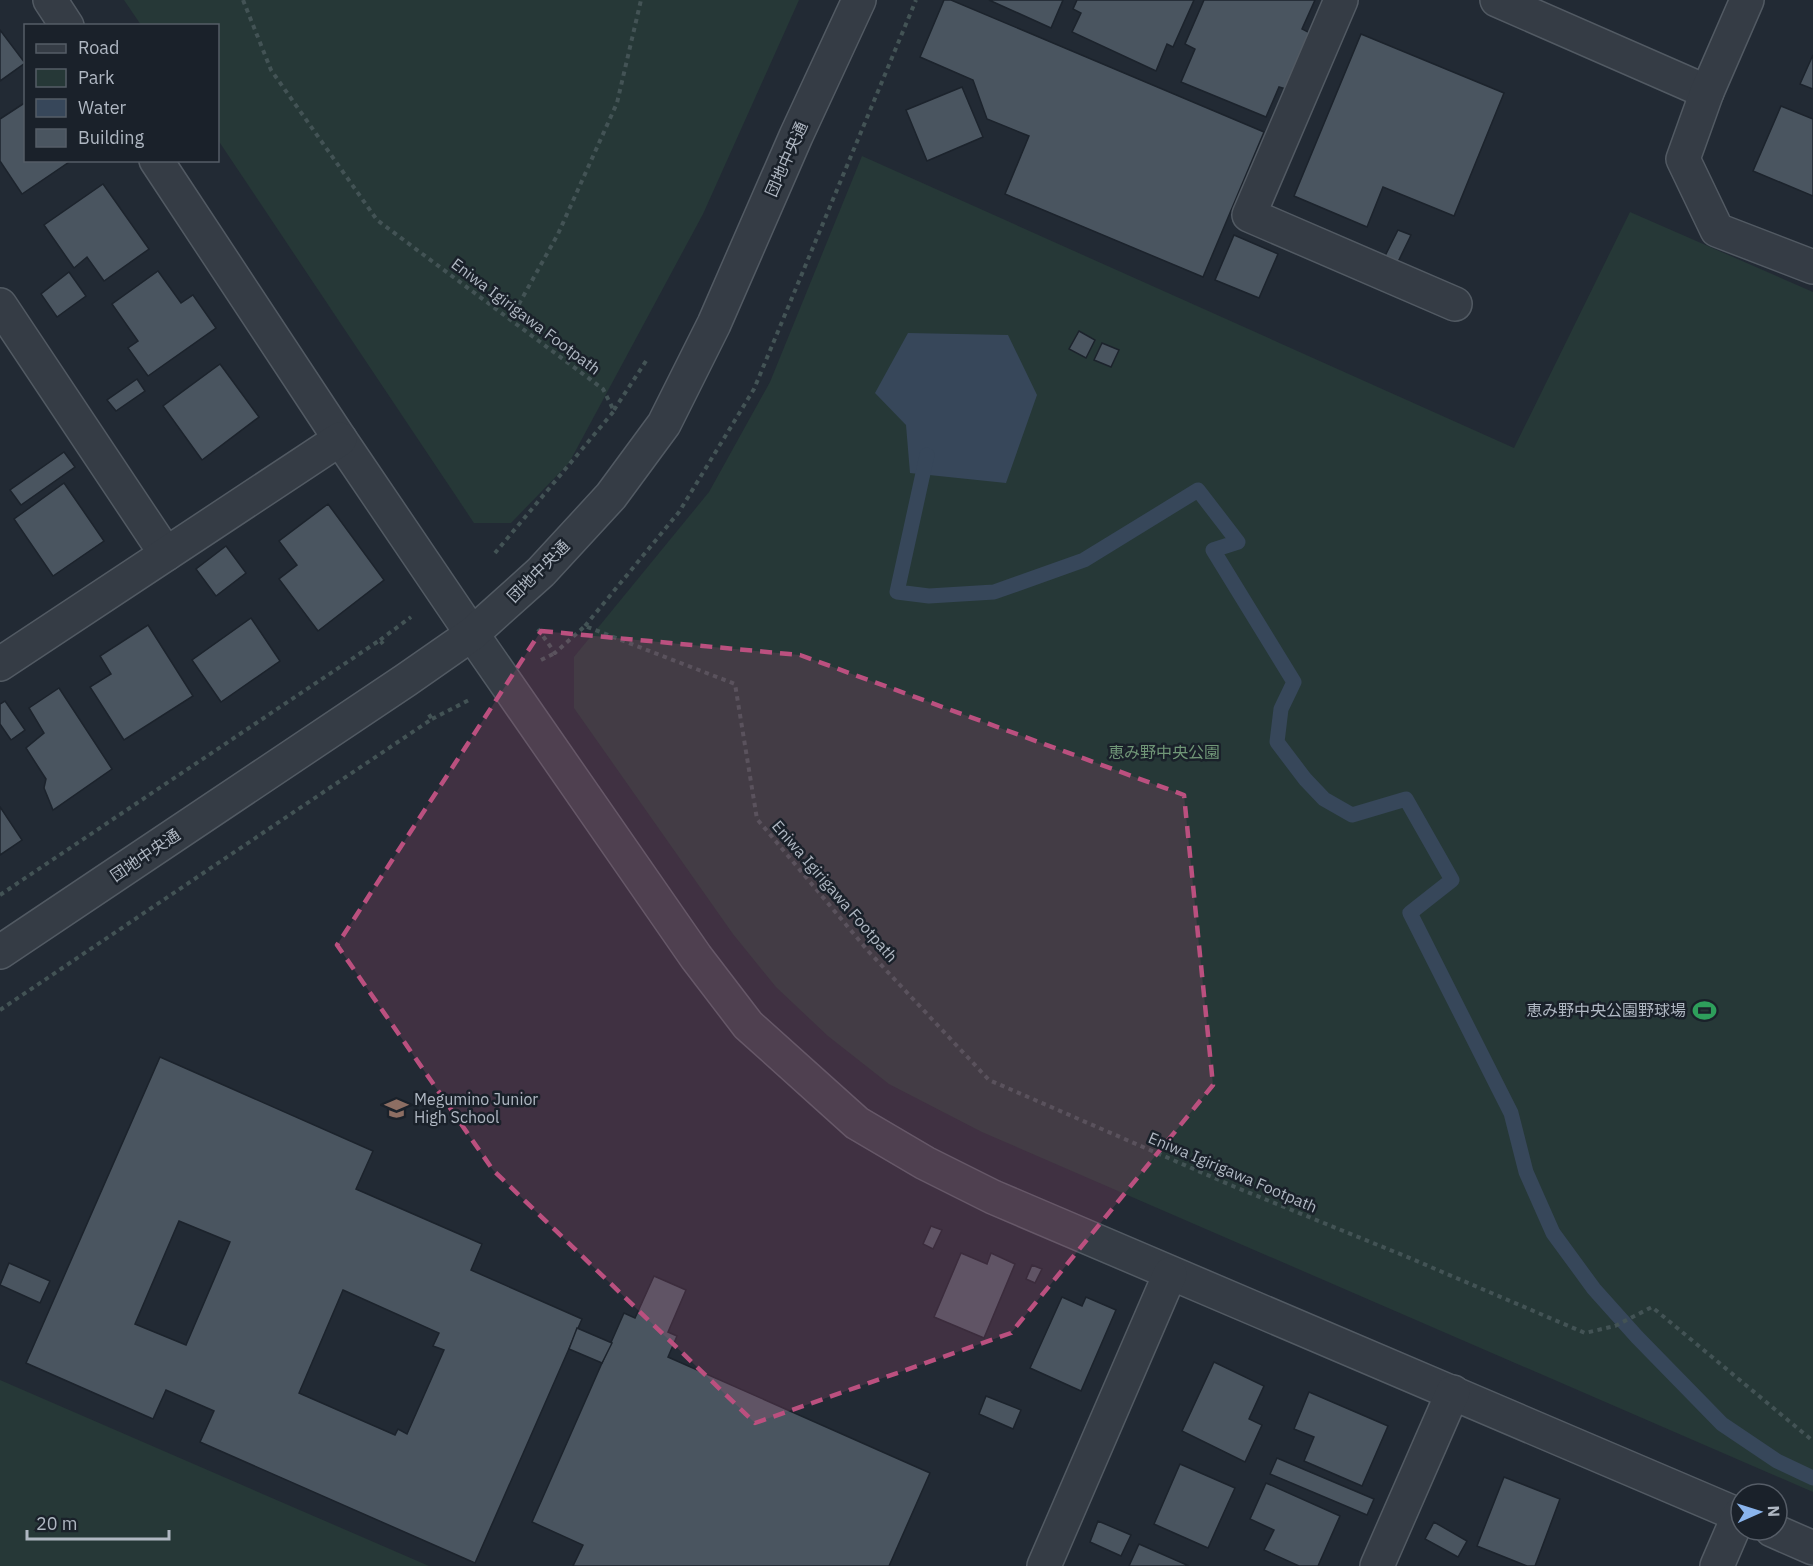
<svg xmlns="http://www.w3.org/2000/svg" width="1813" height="1566" viewBox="0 0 1813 1566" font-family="'IBM Plex Sans','Noto Sans JP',sans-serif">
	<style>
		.green { fill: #263837 }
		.water { fill: #37475a }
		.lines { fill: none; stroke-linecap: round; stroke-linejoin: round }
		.stream { stroke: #37475a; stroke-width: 15 }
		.building { fill: #4a5560; stroke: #1c232c; stroke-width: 1.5; fill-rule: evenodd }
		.minor-casing { stroke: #525a63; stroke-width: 36 }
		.path { stroke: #435355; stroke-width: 4; stroke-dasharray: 4.5 4.5; stroke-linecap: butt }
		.minor { stroke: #353c45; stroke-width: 33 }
		.marked { fill: #bb507f; fill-opacity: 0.2; stroke: #bb507f; stroke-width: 4.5; stroke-dasharray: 12 8; stroke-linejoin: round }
		.labels { text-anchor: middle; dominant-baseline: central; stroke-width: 5; stroke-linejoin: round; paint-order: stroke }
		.street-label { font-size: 16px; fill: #afb7c2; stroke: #1a212a }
		.park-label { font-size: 16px; fill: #709677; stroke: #1a212a }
		.poi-label { font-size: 16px; fill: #afb7c2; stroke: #1a212a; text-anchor: end }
	</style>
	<rect width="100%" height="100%" fill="#222a34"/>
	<g class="green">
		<path d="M 124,0 L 799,0 L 703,214 L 569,463 L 511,523 L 474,523 L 218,140 L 218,26 L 141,25 Z"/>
		<path d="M 862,156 L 1514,448 L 1630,212 L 1813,292 L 1813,1492 L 982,1132 L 889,1084 L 828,1036 L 776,987 L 733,934 L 574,708 L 574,657 L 709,492 L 770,382 Z"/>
		<path d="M 0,1380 L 429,1566 L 0,1566 Z"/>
	</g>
	<path class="water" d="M 908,333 L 1008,335 L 1037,395 L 1006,483 L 910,473 L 906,425 L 875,393 Z"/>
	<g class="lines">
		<path class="stream" d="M 927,455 L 897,592 L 929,596 L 994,592 L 1084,560 L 1198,490 L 1238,542 L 1213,550 L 1294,682 L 1281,709 L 1277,742 L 1305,779 L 1324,799 L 1352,815 L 1406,799 L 1452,880 L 1410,913 L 1511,1113 L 1526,1172 L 1553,1233 L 1594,1289 L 1637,1337 L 1722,1424 L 1777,1461 L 1813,1478"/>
	</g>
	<g class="building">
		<path d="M 944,0 L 951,0 L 1264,132 L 1203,277 L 1005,194 L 1029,136 L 987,119 L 973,80 L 920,57 Z"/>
		<path d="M 989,0 L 1063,0 L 1051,28 Z"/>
		<path d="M 1077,0 L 1194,0 L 1173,47 L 1167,44 L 1156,71 L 1072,32 L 1081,13 L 1073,9 Z"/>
		<path d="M 1204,0 L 1315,0 L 1302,29 L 1310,33 L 1286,89 L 1279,87 L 1266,117 L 1181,82 L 1195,49 L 1185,44 Z"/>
		<path d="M 0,30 L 25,63 L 0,81 Z"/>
		<path d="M 1361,34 L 1504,93 L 1454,216 L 1383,187 L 1367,227 L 1294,196 Z"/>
		<path d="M 1813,55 L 1813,89 L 1800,84 Z"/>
		<path d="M 962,87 L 983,137 L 927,161 L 906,110 Z"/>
		<path d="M 26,102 L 26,160 L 72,160 L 22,194 L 0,161 L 0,119 Z"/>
		<path d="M 1781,106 L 1813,119 L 1813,196 L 1753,171 Z"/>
		<path d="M 103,184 L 149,249 L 104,281 L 87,257 L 74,268 L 44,225 Z"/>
		<path d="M 1398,230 L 1411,235 L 1396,266 L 1383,260 Z"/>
		<path d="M 1234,235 L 1278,254 L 1259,298 L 1215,280 Z"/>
		<path d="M 158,271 L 181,303 L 193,295 L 216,328 L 148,376 L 128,348 L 138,341 L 112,304 Z"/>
		<path d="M 69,272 L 86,296 L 57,317 L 41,294 Z"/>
		<path d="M 1079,331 L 1095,340 L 1086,358 L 1069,349 Z"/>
		<path d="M 1102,343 L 1119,350 L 1111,367 L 1094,360 Z"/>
		<path d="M 220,364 L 259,417 L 202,460 L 163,406 Z"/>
		<path d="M 137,379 L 145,391 L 116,411 L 107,400 Z"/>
		<path d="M 64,452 L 75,467 L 21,505 L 10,490 Z"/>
		<path d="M 64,483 L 104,541 L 53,576 L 14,519 Z"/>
		<path d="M 328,504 L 384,580 L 318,631 L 279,579 L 297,565 L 279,541 Z"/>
		<path d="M 226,546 L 246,573 L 216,596 L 196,569 Z"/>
		<path d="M 251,618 L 280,661 L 221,702 L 192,660 Z"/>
		<path d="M 148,625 L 193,696 L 124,740 L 90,687 L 111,674 L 100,656 Z"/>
		<path d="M 59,688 L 112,769 L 53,810 L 44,788 L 46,779 L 26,748 L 44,733 L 29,708 Z"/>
		<path d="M 5,701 L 25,730 L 11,740 L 0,724 L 0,704 Z"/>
		<path d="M 0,807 L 22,840 L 0,855 Z"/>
		<path d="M 160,1057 L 373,1151 L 356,1189 L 482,1244 L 471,1270 L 582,1319 L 475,1563 L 200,1442 L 214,1411 L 166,1390 L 153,1419 L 26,1363 ZM 179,1221 L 230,1242 L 186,1345 L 135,1324 ZM 343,1290 L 439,1333 L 433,1346 L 444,1350 L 407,1434 L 398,1429 L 395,1435 L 299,1393 Z"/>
		<path d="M 931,1226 L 942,1230 L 933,1249 L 923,1244 Z"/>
		<path d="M 961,1253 L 987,1264 L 991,1253 L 1015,1264 L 984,1338 L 934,1317 Z"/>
		<path d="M 9,1263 L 50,1281 L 40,1303 L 0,1285 Z"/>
		<path d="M 1032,1265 L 1042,1269 L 1035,1283 L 1026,1279 Z"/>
		<path d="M 654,1276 L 686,1290 L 668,1332 L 677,1336 L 668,1357 L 930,1473 L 889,1566 L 573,1566 L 583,1545 L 532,1522 L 624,1313 L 635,1318 Z"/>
		<path d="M 1062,1297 L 1082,1306 L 1086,1297 L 1116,1310 L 1081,1391 L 1030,1368 Z"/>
		<path d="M 577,1328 L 612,1343 L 602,1363 L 569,1349 Z"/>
		<path d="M 1214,1362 L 1264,1386 L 1249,1419 L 1262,1425 L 1245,1462 L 1182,1431 Z"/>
		<path d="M 1309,1392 L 1388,1426 L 1362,1486 L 1304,1461 L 1314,1437 L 1294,1429 Z"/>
		<path d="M 986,1396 L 1021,1410 L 1013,1429 L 979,1414 Z"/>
		<path d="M 1277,1458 L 1374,1499 L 1367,1515 L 1270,1474 Z"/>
		<path d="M 1180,1464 L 1235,1488 L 1208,1548 L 1154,1524 Z"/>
		<path d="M 1504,1477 L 1560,1499 L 1535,1566 L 1527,1566 L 1477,1546 Z"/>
		<path d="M 1266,1483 L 1340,1516 L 1318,1566 L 1299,1566 L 1264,1550 L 1274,1530 L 1250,1519 Z"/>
		<path d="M 1098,1521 L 1131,1535 L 1121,1556 L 1090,1542 Z"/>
		<path d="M 1434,1522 L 1467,1541 L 1458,1557 L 1425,1539 Z"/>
		<path d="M 1139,1544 L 1189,1566 L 1129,1566 Z"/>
	</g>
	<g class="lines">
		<defs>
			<g id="minor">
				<path d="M 50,0 L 67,26"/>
				<path d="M 1341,0 L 1249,215 L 1455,304"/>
				<path d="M 1497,0 L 1707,92"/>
				<path d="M 1747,0 L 1707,92 L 1683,159 L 1717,230 L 1813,267"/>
				<path d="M 156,160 L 340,439 L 472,634 L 696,957 L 748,1025 L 857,1123 L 925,1163 L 993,1197 L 1741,1516"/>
				<path d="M 0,305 L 166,554"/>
				<path d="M 0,664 L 340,439"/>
				<path d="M 0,952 L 406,680 L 472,634 L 541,572 L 611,496 L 664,424 L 714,324 L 796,136 L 859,0"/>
				<path d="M 1772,1530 L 1813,1548"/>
				<path d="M 1044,1566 L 1170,1274"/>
				<path d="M 1377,1566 L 1453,1392"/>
				<path d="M 1717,1566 L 1739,1515"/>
			</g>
		</defs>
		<use href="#minor" class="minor-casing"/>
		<g class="path">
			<path d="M 243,0 L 271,70 L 377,220 L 603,389 L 614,411 L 495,553"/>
			<path d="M 510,320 L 558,234 L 617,103 L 641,0"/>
			<path d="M 614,410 L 646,361"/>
			<path d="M 585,626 L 679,512 L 754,389 L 916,0"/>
			<path d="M 538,629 L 555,653 L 585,626 L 735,684 L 757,819 L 869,952 L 989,1080 L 1235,1187 L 1405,1256 L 1585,1333 L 1615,1326 L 1652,1307 L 1813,1441"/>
			<path d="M 380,640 L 411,617"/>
			<path d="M 541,660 L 555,653"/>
			<path d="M 432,719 L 469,700"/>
			<path d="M 0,895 L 380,640 L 383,644"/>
			<path d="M 0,1010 L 432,719 L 428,713"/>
		</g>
		<use href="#minor" class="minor"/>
	</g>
	<path class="marked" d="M 541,631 L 800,655 L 1184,795 L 1213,1085 L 1011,1333 L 755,1423 L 493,1170 L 337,945 Z"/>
	<defs>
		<symbol id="stadium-bare" viewBox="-9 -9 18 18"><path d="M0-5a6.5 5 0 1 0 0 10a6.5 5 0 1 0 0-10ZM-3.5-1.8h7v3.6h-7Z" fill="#2e9e5b" stroke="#1a212a" stroke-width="2.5" paint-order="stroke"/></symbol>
		<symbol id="school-bare" viewBox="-9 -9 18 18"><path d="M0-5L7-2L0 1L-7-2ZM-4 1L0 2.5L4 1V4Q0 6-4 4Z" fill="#8d6e63" stroke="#1a212a" stroke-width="2.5" paint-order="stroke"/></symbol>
	</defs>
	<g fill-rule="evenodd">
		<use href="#stadium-bare" x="1688" y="994" width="33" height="33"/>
		<use href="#school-bare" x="380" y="1092" width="33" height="33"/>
	</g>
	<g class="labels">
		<g class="street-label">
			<text transform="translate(786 159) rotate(-66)">団地中央通</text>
			<text transform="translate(526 316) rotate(37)">Eniwa Igirigawa Footpath</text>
			<text transform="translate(538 571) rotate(-45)">団地中央通</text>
			<text transform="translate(145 855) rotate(-34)">団地中央通</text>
			<text transform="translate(835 891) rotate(49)">Eniwa Igirigawa Footpath</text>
			<text transform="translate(1233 1172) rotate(23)">Eniwa Igirigawa Footpath</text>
		</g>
		<g class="park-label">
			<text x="1164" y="752">恵み野中央公園</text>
		</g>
		<g class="poi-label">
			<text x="1686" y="1010">恵み野中央公園野球場</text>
			<text x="414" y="1099" text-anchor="start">Megumino Junior<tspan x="414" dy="18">High School</tspan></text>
		</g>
	</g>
	<rect x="24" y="24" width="195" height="138" fill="#1a212a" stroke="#565d67" stroke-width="1.5"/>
	<rect x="36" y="44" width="30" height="9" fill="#353c45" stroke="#565d67" stroke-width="1.5"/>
	<text x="78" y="54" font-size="18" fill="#afb7c2">Road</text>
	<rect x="36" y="69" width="30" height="18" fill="#263837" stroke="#565d67" stroke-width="1.5"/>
	<text x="78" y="84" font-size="18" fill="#afb7c2">Park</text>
	<rect x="36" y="99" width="30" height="18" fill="#37475a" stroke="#565d67" stroke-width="1.5"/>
	<text x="78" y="114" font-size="18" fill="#afb7c2">Water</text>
	<rect x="36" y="129" width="30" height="18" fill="#4a5560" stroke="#565d67" stroke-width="1.5"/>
	<text x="78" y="144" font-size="18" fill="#afb7c2">Building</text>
	<g transform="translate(1759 1512) rotate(87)"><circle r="28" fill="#1a212a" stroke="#565d67" stroke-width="1.5"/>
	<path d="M0-4.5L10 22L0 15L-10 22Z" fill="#8ab4ec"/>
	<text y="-9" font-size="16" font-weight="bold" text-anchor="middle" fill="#afb7c2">N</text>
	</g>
	<path d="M27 1530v9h142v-9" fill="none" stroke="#afb7c2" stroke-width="3"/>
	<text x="36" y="1530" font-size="18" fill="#afb7c2" stroke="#1a212a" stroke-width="4.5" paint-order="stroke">20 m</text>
</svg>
